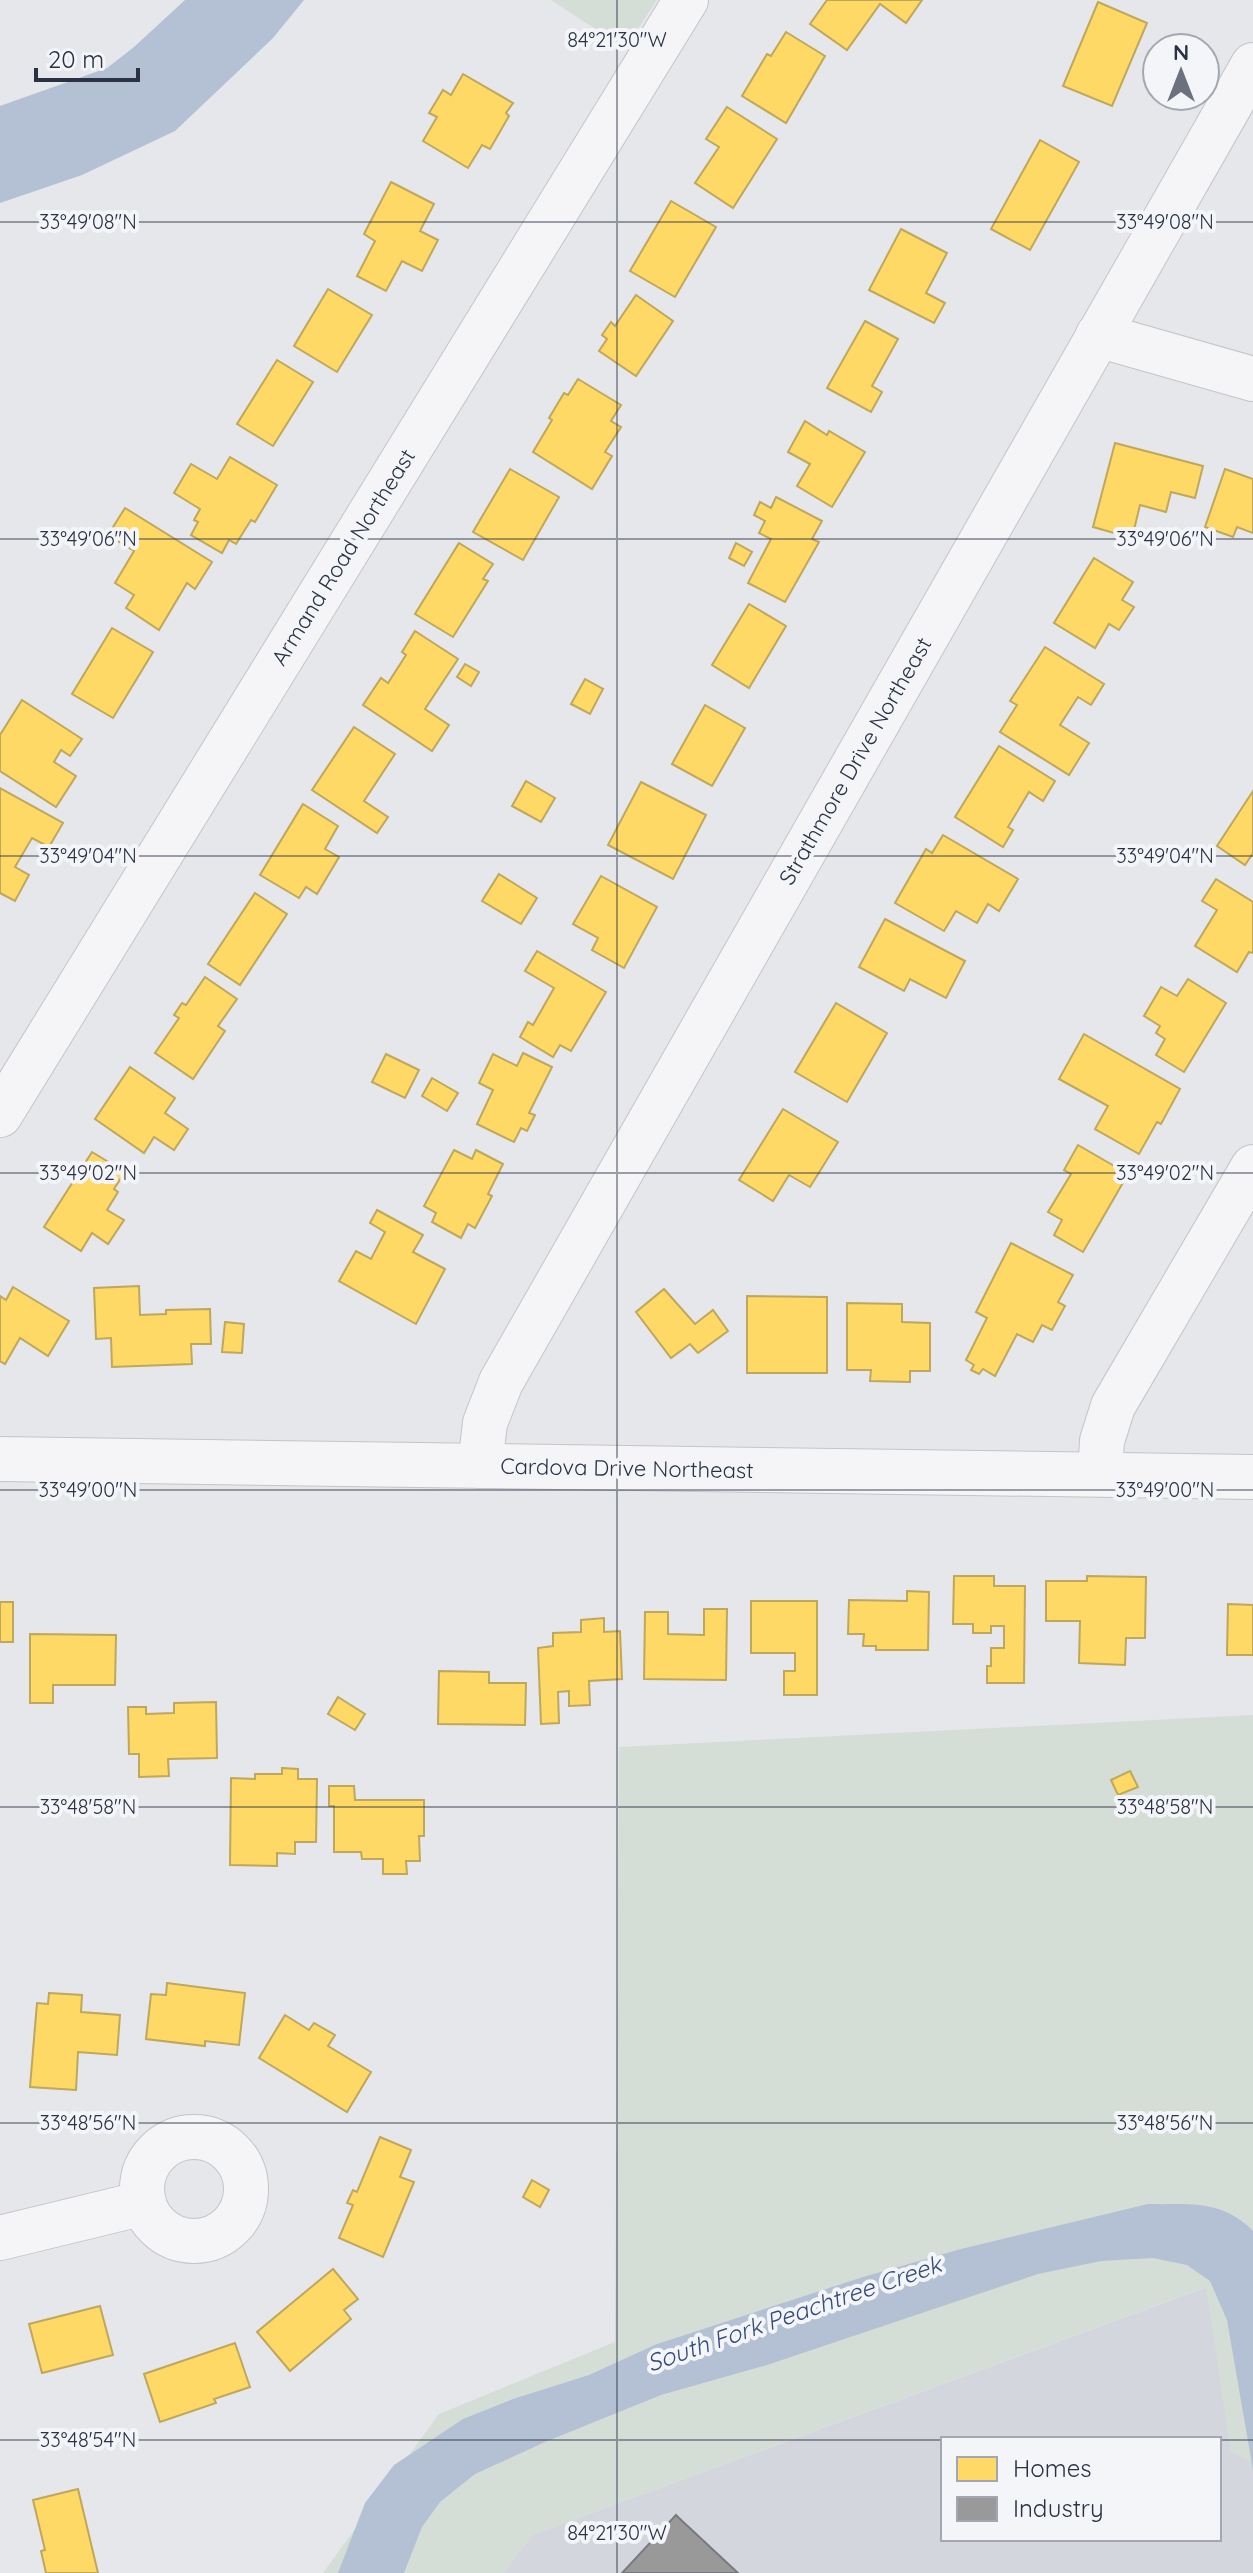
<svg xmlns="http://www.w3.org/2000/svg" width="1253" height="2573" viewBox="0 0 1253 2573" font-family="Quicksand,sans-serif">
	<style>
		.built { fill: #d4d6dd; fill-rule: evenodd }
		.green { fill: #d4ddd6 }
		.water { fill: #b4c0d4 }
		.homes { fill: #ffd966; stroke: #bfa75c; stroke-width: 2 }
		.industry { fill: #999; stroke: #787a80; stroke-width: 2 }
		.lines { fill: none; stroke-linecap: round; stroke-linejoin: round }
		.minor-casing { stroke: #c3c5c8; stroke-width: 46 }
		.minor { stroke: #f5f5f7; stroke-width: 44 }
		.ticks { fill: none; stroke: #2b3244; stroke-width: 2; stroke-opacity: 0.45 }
		.labels { text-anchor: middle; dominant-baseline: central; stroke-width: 8; stroke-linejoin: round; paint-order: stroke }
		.street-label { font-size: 22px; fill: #2b3244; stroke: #f4f5f9 }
		.water-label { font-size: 24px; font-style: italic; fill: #354c78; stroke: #f4f5f9 }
		.ticks-label { font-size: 20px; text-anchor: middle; fill: #2b3244; stroke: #f4f5f9; stroke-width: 8; stroke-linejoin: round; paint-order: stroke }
	</style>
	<rect width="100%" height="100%" fill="#e5e7ea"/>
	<path class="built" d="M 1207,2287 L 1231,2451 L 1253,2462 L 1253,2573 L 503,2573 L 532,2535 ZM 943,2439 L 1219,2439 L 1219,2539 L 943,2539 Z"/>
	<g class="green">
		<path d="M 551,0 L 657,0 L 625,48 Z"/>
		<path d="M 1253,1715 L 1253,2462 L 1231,2452 L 1206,2287 L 532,2535 L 503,2573 L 323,2573 L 439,2414 L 615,2342 L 619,1747 Z"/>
	</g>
	<g class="water">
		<path d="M 185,0 L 304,0 L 273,38 L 175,131 L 82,175 L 0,203 L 0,106 L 107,68 L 134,47 Z"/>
		<path d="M 1148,2204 C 1188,2205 1222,2199 1253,2231 L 1253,2470 L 1227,2320 L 1210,2281 L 1187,2265 L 1153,2258 L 1101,2261 L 1038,2274 L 767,2365 L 661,2395 L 545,2442 L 475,2474 L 440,2502 L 422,2527 L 404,2573 L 338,2573 L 365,2503 L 394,2465 L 463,2419 L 513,2399 L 589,2375 L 657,2344 L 863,2277 L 961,2249 Z"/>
	</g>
	<g class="homes">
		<path d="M 827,0 L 922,0 L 906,23 L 880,4 L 847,50 L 810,24 Z"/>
		<path d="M 1098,2 L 1147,23 L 1112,106 L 1063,86 Z"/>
		<path d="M 786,32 L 825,56 L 786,123 L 742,96 L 767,54 L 771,56 Z"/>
		<path d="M 463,74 L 513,103 L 506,113 L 509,116 L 490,149 L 482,145 L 468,168 L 423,141 L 437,117 L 429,113 L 443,90 L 451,95 Z"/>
		<path d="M 727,107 L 777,139 L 733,208 L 695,183 L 719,147 L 706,139 Z"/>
		<path d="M 1040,140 L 1079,162 L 1030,250 L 991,229 Z"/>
		<path d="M 391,182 L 434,204 L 420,231 L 438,240 L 422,271 L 402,261 L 386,291 L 357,276 L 375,241 L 364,234 Z"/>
		<path d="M 671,201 L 716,227 L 675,297 L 630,271 Z"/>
		<path d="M 901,229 L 947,253 L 926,293 L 945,303 L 934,323 L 869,290 Z"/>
		<path d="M 328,289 L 372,315 L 337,372 L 294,346 Z"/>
		<path d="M 636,295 L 673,321 L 636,376 L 599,351 L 607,339 L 602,335 L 611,322 L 615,326 Z"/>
		<path d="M 865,321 L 898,339 L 872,386 L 882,392 L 871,412 L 827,388 Z"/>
		<path d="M 277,360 L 313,382 L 273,446 L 237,424 Z"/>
		<path d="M 578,379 L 621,405 L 611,421 L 621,427 L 605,452 L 612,456 L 592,489 L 533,452 L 552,420 L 549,418 L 564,393 L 568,395 Z"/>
		<path d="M 805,421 L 827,435 L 829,431 L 865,452 L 832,507 L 797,486 L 810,464 L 788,452 Z"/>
		<path d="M 1115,443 L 1203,466 L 1195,498 L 1171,492 L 1166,512 L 1140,505 L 1132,538 L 1093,527 Z"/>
		<path d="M 230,457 L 277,485 L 255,522 L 251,520 L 236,544 L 229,540 L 222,553 L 191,535 L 198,522 L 194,520 L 200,509 L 174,493 L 191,464 L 217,479 Z"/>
		<path d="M 510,469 L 559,497 L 523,560 L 473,532 Z"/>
		<path d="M 1225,469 L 1253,479 L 1253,533 L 1237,527 L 1233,537 L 1205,527 Z"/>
		<path d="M 776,497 L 822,521 L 812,539 L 819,542 L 785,602 L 748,583 L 771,539 L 759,533 L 765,521 L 754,515 L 760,502 L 771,508 Z"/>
		<path d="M 125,508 L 212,562 L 195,589 L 187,583 L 159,630 L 126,608 L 134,595 L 115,583 L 134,551 L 108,535 Z"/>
		<path d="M 459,543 L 493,564 L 483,579 L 488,581 L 453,637 L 415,614 Z"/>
		<path d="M 736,543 L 752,552 L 744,566 L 729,558 Z"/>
		<path d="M 1094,558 L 1133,582 L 1122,600 L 1134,607 L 1119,630 L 1109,624 L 1095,648 L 1054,623 Z"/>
		<path d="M 749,604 L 786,626 L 749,688 L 712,665 Z"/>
		<path d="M 112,628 L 153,652 L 113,718 L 72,694 Z"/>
		<path d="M 415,631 L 458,659 L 425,709 L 449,725 L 432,751 L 363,705 L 381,678 L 388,683 L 406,655 L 402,652 Z"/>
		<path d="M 1045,647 L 1104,684 L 1091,705 L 1078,697 L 1060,725 L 1089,743 L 1069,775 L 1000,732 L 1017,705 L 1010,701 Z"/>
		<path d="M 465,664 L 479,672 L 471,686 L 457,677 Z"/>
		<path d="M 585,679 L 603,689 L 590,714 L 571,704 Z"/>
		<path d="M 22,700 L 82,739 L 70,756 L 61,750 L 54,762 L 76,776 L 56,807 L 0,771 L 0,735 Z"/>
		<path d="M 705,705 L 745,728 L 712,786 L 672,764 Z"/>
		<path d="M 354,727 L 395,754 L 364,801 L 388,817 L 377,833 L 312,790 Z"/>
		<path d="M 999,746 L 1055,781 L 1043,801 L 1029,792 L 1008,827 L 1013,830 L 1003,847 L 955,817 Z"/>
		<path d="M 526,781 L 555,798 L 541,822 L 512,806 Z"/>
		<path d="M 641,782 L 706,815 L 673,879 L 608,845 Z"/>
		<path d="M 0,788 L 63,823 L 49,847 L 32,838 L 15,867 L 29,875 L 15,901 L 0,893 Z"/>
		<path d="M 1253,791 L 1253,853 L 1245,865 L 1217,846 Z"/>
		<path d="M 303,804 L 338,826 L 325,849 L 339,857 L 317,894 L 306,887 L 299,898 L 260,875 Z"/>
		<path d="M 943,835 L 1018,879 L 999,911 L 988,904 L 977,923 L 956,911 L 944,931 L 895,903 L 926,849 L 932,853 Z"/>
		<path d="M 499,874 L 537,898 L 521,924 L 482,901 Z"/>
		<path d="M 601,876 L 657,907 L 624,968 L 592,950 L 598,938 L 573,924 Z"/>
		<path d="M 1216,879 L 1253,902 L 1253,953 L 1249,952 L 1237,972 L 1195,946 L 1217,910 L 1202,901 Z"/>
		<path d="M 255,893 L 287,914 L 240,985 L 208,964 Z"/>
		<path d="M 885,919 L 965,961 L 946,998 L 910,979 L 904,991 L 859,967 Z"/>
		<path d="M 537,951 L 606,992 L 571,1051 L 560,1045 L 553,1057 L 520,1037 L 528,1022 L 533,1025 L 554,988 L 525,971 Z"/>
		<path d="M 205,977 L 237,999 L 218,1026 L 225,1031 L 193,1079 L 155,1053 L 179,1018 L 174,1015 L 182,1003 L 186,1005 Z"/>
		<path d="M 1188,979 L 1226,1003 L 1184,1072 L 1156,1055 L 1165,1039 L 1156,1033 L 1160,1026 L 1144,1016 L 1161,987 L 1177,996 Z"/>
		<path d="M 836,1003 L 887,1033 L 847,1102 L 795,1072 Z"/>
		<path d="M 1084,1034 L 1180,1089 L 1161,1124 L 1157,1122 L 1139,1154 L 1095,1129 L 1108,1106 L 1059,1079 Z"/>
		<path d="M 523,1053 L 552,1067 L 529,1113 L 535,1115 L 527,1131 L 521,1128 L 514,1142 L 477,1124 L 493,1090 L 479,1083 L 493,1054 L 517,1066 Z"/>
		<path d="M 386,1054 L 419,1070 L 405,1098 L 372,1082 Z"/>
		<path d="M 130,1067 L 175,1098 L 165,1113 L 188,1129 L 174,1150 L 154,1137 L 144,1153 L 95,1119 Z"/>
		<path d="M 432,1078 L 458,1093 L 447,1111 L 422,1096 Z"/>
		<path d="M 783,1109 L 838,1142 L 810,1187 L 789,1175 L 773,1201 L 739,1180 Z"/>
		<path d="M 1078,1145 L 1128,1174 L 1083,1252 L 1054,1235 L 1062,1220 L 1048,1212 L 1071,1174 L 1064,1170 Z"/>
		<path d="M 454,1150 L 472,1159 L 476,1150 L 503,1164 L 488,1194 L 492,1196 L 475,1228 L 468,1224 L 461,1238 L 432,1222 L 436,1213 L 424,1206 Z"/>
		<path d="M 92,1152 L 125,1172 L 114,1189 L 118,1192 L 107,1210 L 124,1220 L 108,1244 L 92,1233 L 81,1251 L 44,1227 Z"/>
		<path d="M 377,1210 L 423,1235 L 413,1252 L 445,1269 L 416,1324 L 339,1281 L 356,1251 L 371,1259 L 385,1232 L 370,1223 Z"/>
		<path d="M 1011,1243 L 1073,1275 L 1058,1302 L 1065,1306 L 1052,1330 L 1042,1325 L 1033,1342 L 1017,1334 L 995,1376 L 983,1369 L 979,1374 L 971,1370 L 974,1365 L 966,1360 L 987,1318 L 976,1312 Z"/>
		<path d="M 139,1286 L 140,1315 L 166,1314 L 166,1310 L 210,1309 L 211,1344 L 191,1344 L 192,1364 L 112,1367 L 111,1338 L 96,1339 L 94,1288 Z"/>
		<path d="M 13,1287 L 69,1321 L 48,1356 L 20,1338 L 5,1364 L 0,1361 L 0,1296 L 6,1300 Z"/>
		<path d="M 664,1289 L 695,1324 L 713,1310 L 728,1331 L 698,1353 L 690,1344 L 671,1358 L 636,1312 Z"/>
		<path d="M 747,1296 L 827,1297 L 827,1373 L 747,1373 Z"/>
		<path d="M 847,1303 L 902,1304 L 902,1322 L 930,1323 L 930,1371 L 910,1371 L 910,1382 L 870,1381 L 871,1370 L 847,1370 Z"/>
		<path d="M 225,1322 L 244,1324 L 242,1353 L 222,1352 Z"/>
		<path d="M 954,1576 L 994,1576 L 994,1586 L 1025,1586 L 1024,1683 L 987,1683 L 987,1666 L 991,1666 L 991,1648 L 1004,1648 L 1004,1626 L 991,1626 L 991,1633 L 973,1633 L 973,1624 L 953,1624 Z"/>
		<path d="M 1087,1576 L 1146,1577 L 1145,1638 L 1126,1638 L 1125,1665 L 1079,1663 L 1080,1621 L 1046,1621 L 1046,1581 L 1087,1581 Z"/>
		<path d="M 907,1591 L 929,1592 L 928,1650 L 876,1650 L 876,1646 L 863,1646 L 864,1634 L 848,1634 L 849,1600 L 907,1601 Z"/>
		<path d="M 751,1601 L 817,1601 L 817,1695 L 784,1695 L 784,1671 L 795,1671 L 795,1653 L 751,1653 Z"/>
		<rect x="0" y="1602" width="13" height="40"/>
		<path d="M 1228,1604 L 1253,1605 L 1253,1655 L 1227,1655 Z"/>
		<path d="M 704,1609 L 727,1609 L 726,1680 L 644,1679 L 645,1612 L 668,1612 L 668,1634 L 704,1635 Z"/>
		<path d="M 604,1618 L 604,1632 L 620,1631 L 622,1679 L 589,1681 L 590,1705 L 569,1706 L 569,1691 L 558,1692 L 559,1723 L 541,1724 L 538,1648 L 553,1646 L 553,1633 L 581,1632 L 581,1620 Z"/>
		<path d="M 30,1634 L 116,1635 L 115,1685 L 53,1685 L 53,1703 L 30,1703 Z"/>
		<path d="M 439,1671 L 489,1672 L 489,1683 L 526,1683 L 525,1725 L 438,1724 Z"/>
		<path d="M 338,1697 L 365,1714 L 355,1730 L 328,1714 Z"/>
		<path d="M 216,1702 L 217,1758 L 168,1759 L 169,1776 L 139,1777 L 139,1754 L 129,1754 L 128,1707 L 146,1707 L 146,1714 L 174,1713 L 174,1703 Z"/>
		<path d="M 282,1768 L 298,1769 L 298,1779 L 317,1779 L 316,1842 L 295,1842 L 295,1854 L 277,1853 L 277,1866 L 230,1865 L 231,1778 L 255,1779 L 255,1774 L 282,1774 Z"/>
		<path d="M 1130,1771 L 1138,1787 L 1118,1795 L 1111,1780 Z"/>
		<path d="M 329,1786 L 354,1786 L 355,1800 L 424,1800 L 424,1836 L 419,1836 L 420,1861 L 406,1861 L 407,1874 L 383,1874 L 383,1859 L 362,1859 L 361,1852 L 334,1852 L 334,1806 L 329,1806 Z"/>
		<path d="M 167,1983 L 245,1993 L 239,2045 L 205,2041 L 205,2046 L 146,2039 L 151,1994 L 166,1995 Z"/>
		<path d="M 49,1993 L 82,1995 L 81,2012 L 120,2015 L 117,2055 L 78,2052 L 76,2090 L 30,2087 L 37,2003 L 48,2004 Z"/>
		<path d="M 285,2015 L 309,2030 L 314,2023 L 335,2035 L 328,2046 L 371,2072 L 347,2112 L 259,2058 Z"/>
		<path d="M 380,2137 L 411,2150 L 400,2177 L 414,2182 L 383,2257 L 339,2238 L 353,2205 L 347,2203 L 353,2190 L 357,2192 Z"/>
		<path d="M 532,2180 L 549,2190 L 540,2207 L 523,2197 Z"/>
		<path d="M 333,2269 L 358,2299 L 344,2310 L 351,2319 L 290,2371 L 257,2332 Z"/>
		<path d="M 100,2306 L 113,2355 L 42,2373 L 29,2324 Z"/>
		<path d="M 235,2343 L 250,2387 L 214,2399 L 216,2403 L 160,2422 L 144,2374 Z"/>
		<path d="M 78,2489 L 98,2573 L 46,2573 L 41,2551 L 45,2550 L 33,2500 Z"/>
	</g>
	<path class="industry" d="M 676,2515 L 679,2518 L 738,2573 L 622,2573 Z"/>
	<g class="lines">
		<defs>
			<g id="minor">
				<path d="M 1098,335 L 1253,379"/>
				<path d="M 0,1115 L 686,0"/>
				<path d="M 0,1459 L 1253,1477"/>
				<path d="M 480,1466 L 485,1423 L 501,1382 L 1253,65"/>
				<path d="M 1100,1474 L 1102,1441 L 1113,1406 L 1253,1167"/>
				<circle cx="194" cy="2189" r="52"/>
				<path d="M 0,2238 L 144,2203"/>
			</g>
		</defs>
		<use href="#minor" class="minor-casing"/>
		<use href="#minor" class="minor"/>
	</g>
	<path class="ticks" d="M 617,0 L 617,2573M 0,222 L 1253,222M 0,539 L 1253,539M 0,856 L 1253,856M 0,1173 L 1253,1173M 0,1490 L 1253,1490M 0,1807 L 1253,1807M 0,2123 L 1253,2123M 0,2440 L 943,2440M 1219,2440 L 1253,2440"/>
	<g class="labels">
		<g class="street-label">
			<text transform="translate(343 557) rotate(-58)">Armand Road Northeast</text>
			<text transform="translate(855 761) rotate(-60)">Strathmore Drive Northeast</text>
			<text transform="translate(627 1468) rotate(1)">Cardova Drive Northeast</text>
		</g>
		<g class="water-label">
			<text transform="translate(794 2313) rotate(-19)">South Fork Peachtree Creek</text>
		</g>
	</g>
	<g class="ticks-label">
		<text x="617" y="47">84°21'30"W</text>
		<text x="88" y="229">33°49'08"N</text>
		<text x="1165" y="229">33°49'08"N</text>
		<text x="88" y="546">33°49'06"N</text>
		<text x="1165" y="546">33°49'06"N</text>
		<text x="88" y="863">33°49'04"N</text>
		<text x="1165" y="863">33°49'04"N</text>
		<text x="88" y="1180">33°49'02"N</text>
		<text x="1165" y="1180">33°49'02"N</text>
		<text x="88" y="1497">33°49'00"N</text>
		<text x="1165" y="1497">33°49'00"N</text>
		<text x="88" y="1814">33°48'58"N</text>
		<text x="1165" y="1814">33°48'58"N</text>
		<text x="88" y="2130">33°48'56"N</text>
		<text x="1165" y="2130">33°48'56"N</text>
		<text x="88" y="2447">33°48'54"N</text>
		<text x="617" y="2540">84°21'30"W</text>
	</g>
	<rect x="941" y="2437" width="280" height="104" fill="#f4f5f9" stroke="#a4a7b1" stroke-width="2"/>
	<rect x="957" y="2457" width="40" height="24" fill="#ffd966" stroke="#a4a7b1" stroke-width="2"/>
	<text x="1013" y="2477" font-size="24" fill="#2b3244">Homes</text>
	<rect x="957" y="2497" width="40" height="24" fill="#999999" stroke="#a4a7b1" stroke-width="2"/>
	<text x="1013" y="2517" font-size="24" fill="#2b3244">Industry</text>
	<g transform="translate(1181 72)"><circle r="38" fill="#f4f5f9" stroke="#a4a7b1" stroke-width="2"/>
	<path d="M0-6L14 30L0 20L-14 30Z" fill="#6c717e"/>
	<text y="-12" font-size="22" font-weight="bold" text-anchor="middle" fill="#2b3244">N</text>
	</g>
	<path d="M36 68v12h102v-12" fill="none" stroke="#2b3244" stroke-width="4"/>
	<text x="48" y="68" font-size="24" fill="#2b3244" stroke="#f4f5f9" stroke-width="6" paint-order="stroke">20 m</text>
</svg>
